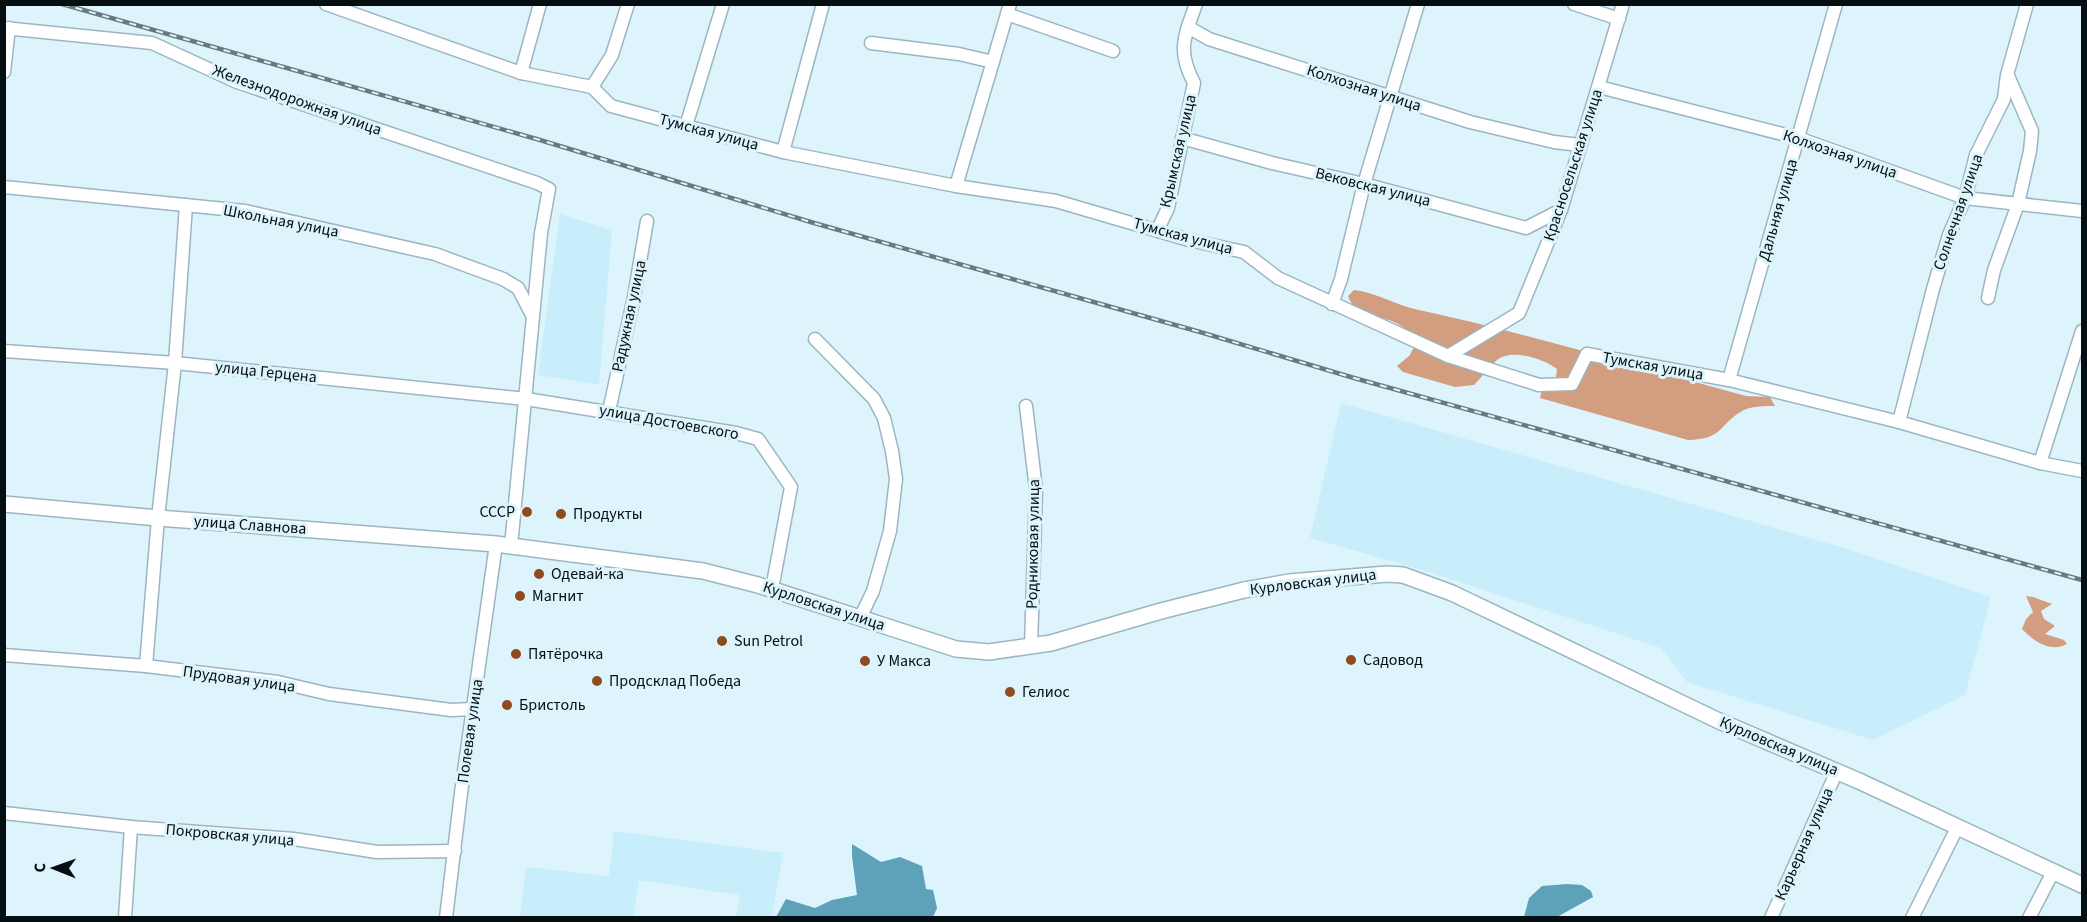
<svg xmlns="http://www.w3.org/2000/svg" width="2087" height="922" viewBox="0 0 2087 922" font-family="'Source Sans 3',sans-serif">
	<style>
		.built { fill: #c8eefb }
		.forest { fill: #d39d7f }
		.water { fill: #5da2b9 }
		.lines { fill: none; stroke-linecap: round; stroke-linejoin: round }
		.minor-casing { stroke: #9bb6c0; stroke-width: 15 }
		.major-casing { stroke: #9bb6c0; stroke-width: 18 }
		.minor { stroke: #fff; stroke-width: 12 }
		.major { stroke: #fff; stroke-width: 15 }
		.rail-casing { stroke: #69797e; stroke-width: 4.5 }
		.rail { stroke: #ddf4fc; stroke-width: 2; stroke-dasharray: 7; stroke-linecap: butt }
		.poi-dot { fill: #8f4b1e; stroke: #ddf4fc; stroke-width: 2 }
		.labels { text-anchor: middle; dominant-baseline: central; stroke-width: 6; stroke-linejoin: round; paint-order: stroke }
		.street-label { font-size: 16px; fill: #050e11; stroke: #ddf4fc }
		.poi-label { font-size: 16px; fill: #050e11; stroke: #ddf4fc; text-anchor: start }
	</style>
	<rect width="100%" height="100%" fill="#ddf4fc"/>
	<g class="built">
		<path d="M 560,214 L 612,230 L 599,385 L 538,375 Z"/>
		<path d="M 1341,403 L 1844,548 L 1991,597 L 1965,695 L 1873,740 L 1687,682 L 1661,648 L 1416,568 L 1310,538 Z"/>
		<path d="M 614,831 L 783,853 L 772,917 L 736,917 L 740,895 L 639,880 L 633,917 L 520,917 L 526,867 L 609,876 Z"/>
	</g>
	<g class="forest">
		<path d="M 1354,290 C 1376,292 1397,306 1419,310 C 1529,334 1637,366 1746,396 L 1770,397 L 1775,406 C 1763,406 1752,406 1742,411 C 1717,426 1724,439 1688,440 L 1540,398 L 1542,389 L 1556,377 L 1557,369 C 1544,359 1512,348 1497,360 C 1489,367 1482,377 1474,385 L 1455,387 L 1403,372 L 1397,366 L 1410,355 L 1414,347 C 1411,341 1409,333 1405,329 C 1389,313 1356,321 1348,296 Z"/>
		<path d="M 2026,596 L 2033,597 L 2052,604 L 2041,611 L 2044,619 L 2055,626 L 2045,634 L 2064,640 L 2067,644 C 2050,653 2034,641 2022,629 L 2026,619 L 2033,612 Z"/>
	</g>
	<g class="water">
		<path d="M 852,844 L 881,862 L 900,857 L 922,866 L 926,889 L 933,890 L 937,908 L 933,917 L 776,917 L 786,899 L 815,908 L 832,900 L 857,895 L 852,856 Z"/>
		<path d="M 1567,884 L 1582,885 L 1591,891 L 1593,897 L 1557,917 L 1524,917 L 1529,898 L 1542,886 Z"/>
	</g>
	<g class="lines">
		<defs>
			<g id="minor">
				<path d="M 326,4 L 521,73 L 592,87 L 611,106 L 783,152 L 956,186 L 1056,201 L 1189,240 L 1244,252 L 1278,278 L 1448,356 L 1539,385 L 1572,384 L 1587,354 L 1729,380 L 1899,422 L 2040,463 L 2082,471"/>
				<path d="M 1574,4 L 1619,19"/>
				<path d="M 1007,14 L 1113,51"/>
				<path d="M 1188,27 L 1209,39 L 1470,122 L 1554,142 L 1580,145"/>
				<path d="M 4,28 L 152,43 L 237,82 L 537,183 L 549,189 L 541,233 L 511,546"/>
				<path d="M 871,43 L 959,54 L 993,62"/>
				<path d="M 4,72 L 9,28"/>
				<path d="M 521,73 L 540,4"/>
				<path d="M 592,87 L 612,55 L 628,4"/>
				<path d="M 1599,87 L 1798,138 L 1965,198 L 2082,211"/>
				<path d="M 686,126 L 723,4"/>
				<path d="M 1182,138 L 1272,163 L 1364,184 L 1526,228 L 1561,210"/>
				<path d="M 783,152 L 823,4"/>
				<path d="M 956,186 L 1010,4"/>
				<path d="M 4,187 L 245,211 L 435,254 L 503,279 L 518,288 L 532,315"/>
				<path d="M 1158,229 L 1168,208 L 1194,83 C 1177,51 1184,37 1196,4"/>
				<path d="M 1988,298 L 1994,270 L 2018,204 L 2030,151 L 2032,131 L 2008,76"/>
				<path d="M 1332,304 L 1341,279 L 1364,184 L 1418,4"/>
				<path d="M 815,339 L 874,399 L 884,418 L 892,451 L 896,479 L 890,531 L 873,591 L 861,616"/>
				<path d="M 4,351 L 175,363 L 526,399 L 736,433 L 758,439 L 791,487 L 772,589"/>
				<path d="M 1448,356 L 1519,313 L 1561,210 L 1623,4"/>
				<path d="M 1729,380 L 1836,4"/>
				<path d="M 1026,406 L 1036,489 L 1031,646"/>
				<path d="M 609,411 L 634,297 L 647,221"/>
				<path d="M 1899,422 L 1933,289 L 1949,235 L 1965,198 L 1976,155 L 2004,99 L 2007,75 L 2027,4"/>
				<path d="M 2040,463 L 2082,331"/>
				<path d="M 4,655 L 146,666 L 278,682 L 329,694 L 451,710 L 473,709"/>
				<path d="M 146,666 L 158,518 L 175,363 L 186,205"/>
				<path d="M 4,813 L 131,827 L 294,839 L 377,852 L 455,851"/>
				<path d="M 125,918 L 131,827"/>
				<path d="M 446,918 L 461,793 L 496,544"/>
				<path d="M 1771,918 L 1837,771"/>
				<path d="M 1912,918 L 1957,828"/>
				<path d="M 2029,918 L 2053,872"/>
			</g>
			<path id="major" d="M 4,504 L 158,518 L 496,544 L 703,571 L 758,585 L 956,649 L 989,652 L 1051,643 L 1161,611 L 1244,590 L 1289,582 L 1387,574 L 1403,575 L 1452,593 L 1719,721 L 1859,781 L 2082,885"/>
		</defs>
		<use href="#minor" class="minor-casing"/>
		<use href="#major" class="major-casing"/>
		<use href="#minor" class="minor"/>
		<use href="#major" class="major"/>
		<defs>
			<path id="rail" d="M 62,4 L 540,140 L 814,223 L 1200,332 L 1354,378 L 2082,580"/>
		</defs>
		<use href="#rail" class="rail-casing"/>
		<use href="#rail" class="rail"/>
	</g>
	<g class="poi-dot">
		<circle cx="527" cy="512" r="6"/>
		<circle cx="561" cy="514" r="6"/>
		<circle cx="539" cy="574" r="6"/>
		<circle cx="520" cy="596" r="6"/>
		<circle cx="722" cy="641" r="6"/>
		<circle cx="516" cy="654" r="6"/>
		<circle cx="1351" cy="660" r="6"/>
		<circle cx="865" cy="661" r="6"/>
		<circle cx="597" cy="681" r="6"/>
		<circle cx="1010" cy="692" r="6"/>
		<circle cx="507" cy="705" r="6"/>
	</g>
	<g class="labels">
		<g class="street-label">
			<text transform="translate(1364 88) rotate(18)">Колхозная улица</text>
			<text transform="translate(297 100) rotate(20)">Железнодорожная улица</text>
			<text transform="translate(709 132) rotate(15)">Тумская улица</text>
			<text transform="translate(1178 151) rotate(-77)">Крымская улица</text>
			<text transform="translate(1840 154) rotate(19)">Колхозная улица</text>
			<text transform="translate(1573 165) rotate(-72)">Красносельская улица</text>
			<text transform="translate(1373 187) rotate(14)">Вековская улица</text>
			<text transform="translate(1778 210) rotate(-74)">Дальняя улица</text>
			<text transform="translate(1958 212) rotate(-71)">Солнечная улица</text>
			<text transform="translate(281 221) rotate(11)">Школьная улица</text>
			<text transform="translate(1183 236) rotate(15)">Тумская улица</text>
			<text transform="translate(629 316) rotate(-78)">Радужная улица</text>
			<text transform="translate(1653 366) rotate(10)">Тумская улица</text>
			<text transform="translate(266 372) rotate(6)">улица Герцена</text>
			<text transform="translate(669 422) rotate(10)">улица Достоевского</text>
			<text transform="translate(250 525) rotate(4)">улица Славнова</text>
			<text transform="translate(1033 544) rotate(-89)">Родниковая улица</text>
			<text transform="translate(1313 582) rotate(-7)">Курловская улица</text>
			<text transform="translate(824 606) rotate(18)">Курловская улица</text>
			<text transform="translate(239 679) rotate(8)">Прудовая улица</text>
			<text transform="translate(470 731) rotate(-82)">Полевая улица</text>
			<text transform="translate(1779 746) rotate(23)">Курловская улица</text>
			<text transform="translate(230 835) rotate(5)">Покровская улица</text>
			<text transform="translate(1804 844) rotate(-66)">Карьерная улица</text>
		</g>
		<g class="poi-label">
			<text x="515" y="512" text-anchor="end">СССР</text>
			<text x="573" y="514">Продукты</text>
			<text x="551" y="574">Одевай-ка</text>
			<text x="532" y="596">Магнит</text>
			<text x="734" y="641">Sun Petrol</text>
			<text x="528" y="654">Пятёрочка</text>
			<text x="1363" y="660">Садовод</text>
			<text x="877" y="661">У Макса</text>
			<text x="609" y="681">Продсклад Победа</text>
			<text x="1022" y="692">Гелиос</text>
			<text x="519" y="705">Бристоль</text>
		</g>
	</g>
	<rect width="2087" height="922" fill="none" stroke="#050e11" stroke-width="12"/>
	<g transform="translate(54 868) rotate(271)" stroke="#ddf4fc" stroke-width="4.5" paint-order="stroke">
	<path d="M0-4.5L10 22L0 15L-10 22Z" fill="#050e11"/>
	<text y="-9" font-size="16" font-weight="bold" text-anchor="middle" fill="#050e11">С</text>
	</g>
</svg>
